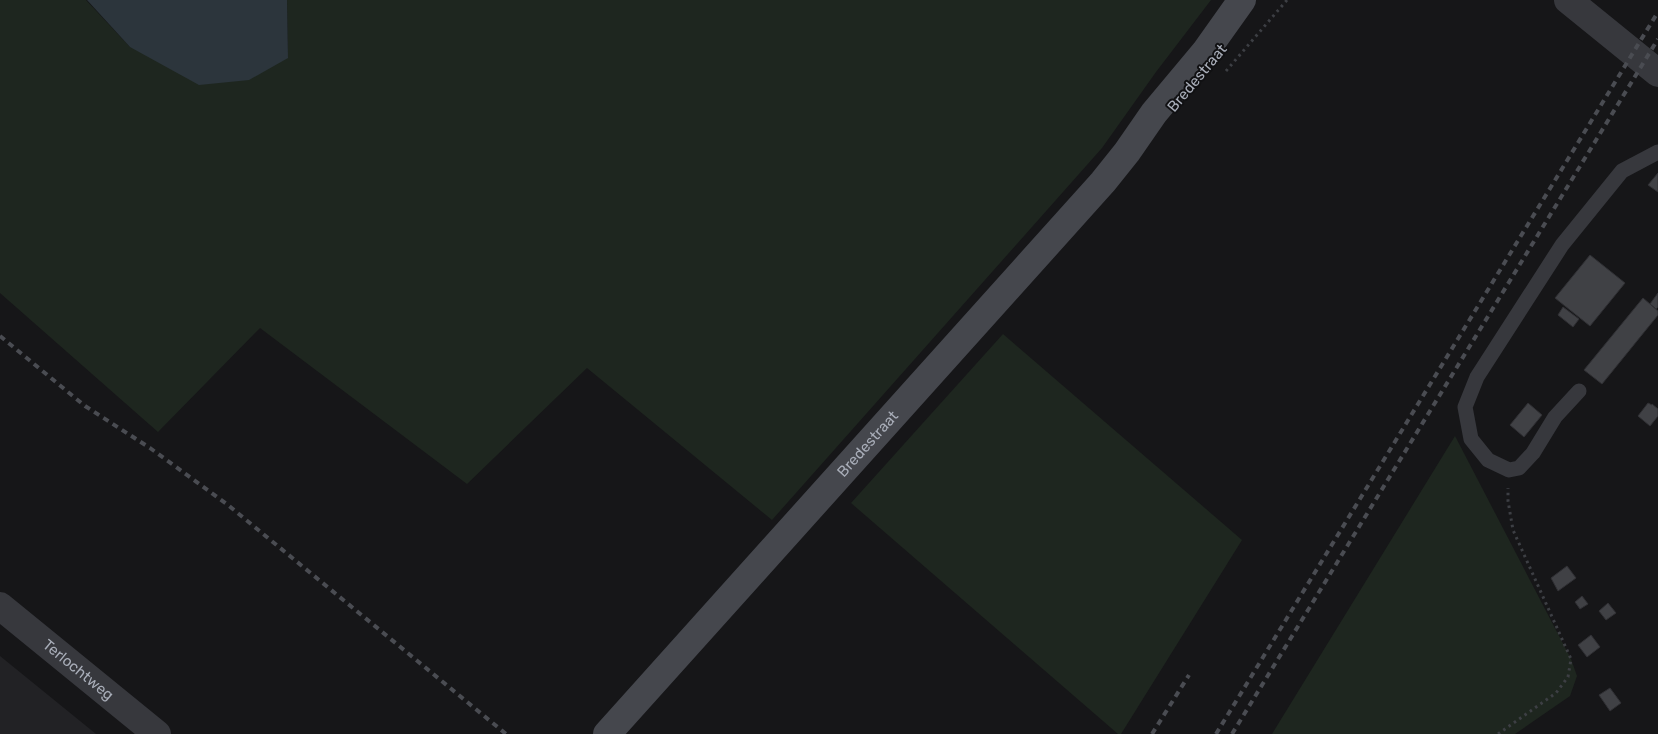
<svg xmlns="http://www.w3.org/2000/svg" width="1658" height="734" viewBox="0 0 1658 734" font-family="Rubik,sans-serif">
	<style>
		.built { fill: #222225 }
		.green { fill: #1e261f }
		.water { fill: #2c353c }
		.building { fill: #404145; stroke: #303034 }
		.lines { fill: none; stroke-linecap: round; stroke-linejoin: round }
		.path { stroke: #3d3f44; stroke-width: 3; stroke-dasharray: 2.5 4; stroke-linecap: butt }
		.service { stroke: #37383d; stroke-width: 15 }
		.minor { stroke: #37383d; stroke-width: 28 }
		.secondary { stroke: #45474d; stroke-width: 28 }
		.rail { stroke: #4a4c52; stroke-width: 4; stroke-dasharray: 6 5; stroke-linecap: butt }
		.labels { text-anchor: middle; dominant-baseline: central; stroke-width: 4; stroke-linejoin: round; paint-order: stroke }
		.street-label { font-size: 15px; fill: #a8adb8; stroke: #111113 }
	</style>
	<rect width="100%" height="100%" fill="#161618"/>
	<path class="built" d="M 0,656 L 96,734 L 0,734 Z"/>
	<g class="green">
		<path d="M 0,0 L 86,0 L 130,47 L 288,58 L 287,0 L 1211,0 L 1156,72 L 1102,148 L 772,520 L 587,368 L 467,484 L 260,328 L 158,432 L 0,293 Z"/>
		<path d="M 1003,334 L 1242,540 L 1121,734 L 1118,734 L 851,503 Z"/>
		<path d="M 1455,436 L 1571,659 L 1577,676 L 1570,696 L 1515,734 L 1272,734 Z"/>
	</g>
	<path class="water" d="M 87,0 L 287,0 L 288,58 L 249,80 L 199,85 L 130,47 Z"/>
	<g class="building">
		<path d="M 1658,173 L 1658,192 L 1648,185 Z"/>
		<path d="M 1590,255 L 1625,283 L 1590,326 L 1555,298 Z"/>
		<path d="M 1658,293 L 1658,307 L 1656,309 L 1650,304 Z"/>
		<path d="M 1643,298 L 1658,311 L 1658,315 L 1602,384 L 1584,370 Z"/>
		<path d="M 1563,307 L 1579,319 L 1573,327 L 1558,315 Z"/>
		<path d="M 1528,403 L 1542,415 L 1524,437 L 1510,425 Z"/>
		<path d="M 1648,403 L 1652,405 L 1652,404 L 1658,409 L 1658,416 L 1650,426 L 1638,416 Z"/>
		<path d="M 1567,566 L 1576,578 L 1558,591 L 1551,578 Z"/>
		<path d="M 1582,596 L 1588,604 L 1580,609 L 1575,602 Z"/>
		<path d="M 1608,603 L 1616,613 L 1606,620 L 1599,611 Z"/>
		<path d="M 1591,635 L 1600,647 L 1587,657 L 1578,645 Z"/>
		<path d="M 1610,688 L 1621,703 L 1610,711 L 1599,695 Z"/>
	</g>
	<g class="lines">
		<g class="path">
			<path d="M 1226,71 L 1287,0"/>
			<path d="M 1498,734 L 1556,693 L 1568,677 L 1571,659 L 1513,530 L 1508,501 L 1508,488"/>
		</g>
		<path class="service" d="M 1579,391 L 1555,417 L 1533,453 L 1519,468 L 1509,470 L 1488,460 L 1471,439 L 1465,407 L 1477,377 L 1562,245 L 1622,171 L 1658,152"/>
		<g class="minor">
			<path d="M 1568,0 L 1658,73"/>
			<path id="s1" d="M 0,606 L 157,734"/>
		</g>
		<path class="secondary" id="s2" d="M 607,734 L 1103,182 L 1127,152 L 1154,113 L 1205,52 L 1242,0"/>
		<g class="rail">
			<path d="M 0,336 L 85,406 L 150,448 L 228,505 L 506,734"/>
			<path d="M 1152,734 L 1189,675"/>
			<path d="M 1216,734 L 1658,12"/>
			<path d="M 1232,734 L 1658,39"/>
		</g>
	</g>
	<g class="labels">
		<g class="street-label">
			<text transform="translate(1197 78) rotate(-50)">Bredestraat</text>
			<text stroke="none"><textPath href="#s2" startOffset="390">Bredestraat</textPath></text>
			<text stroke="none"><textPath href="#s1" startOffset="101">Terlochtweg</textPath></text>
		</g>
	</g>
</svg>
